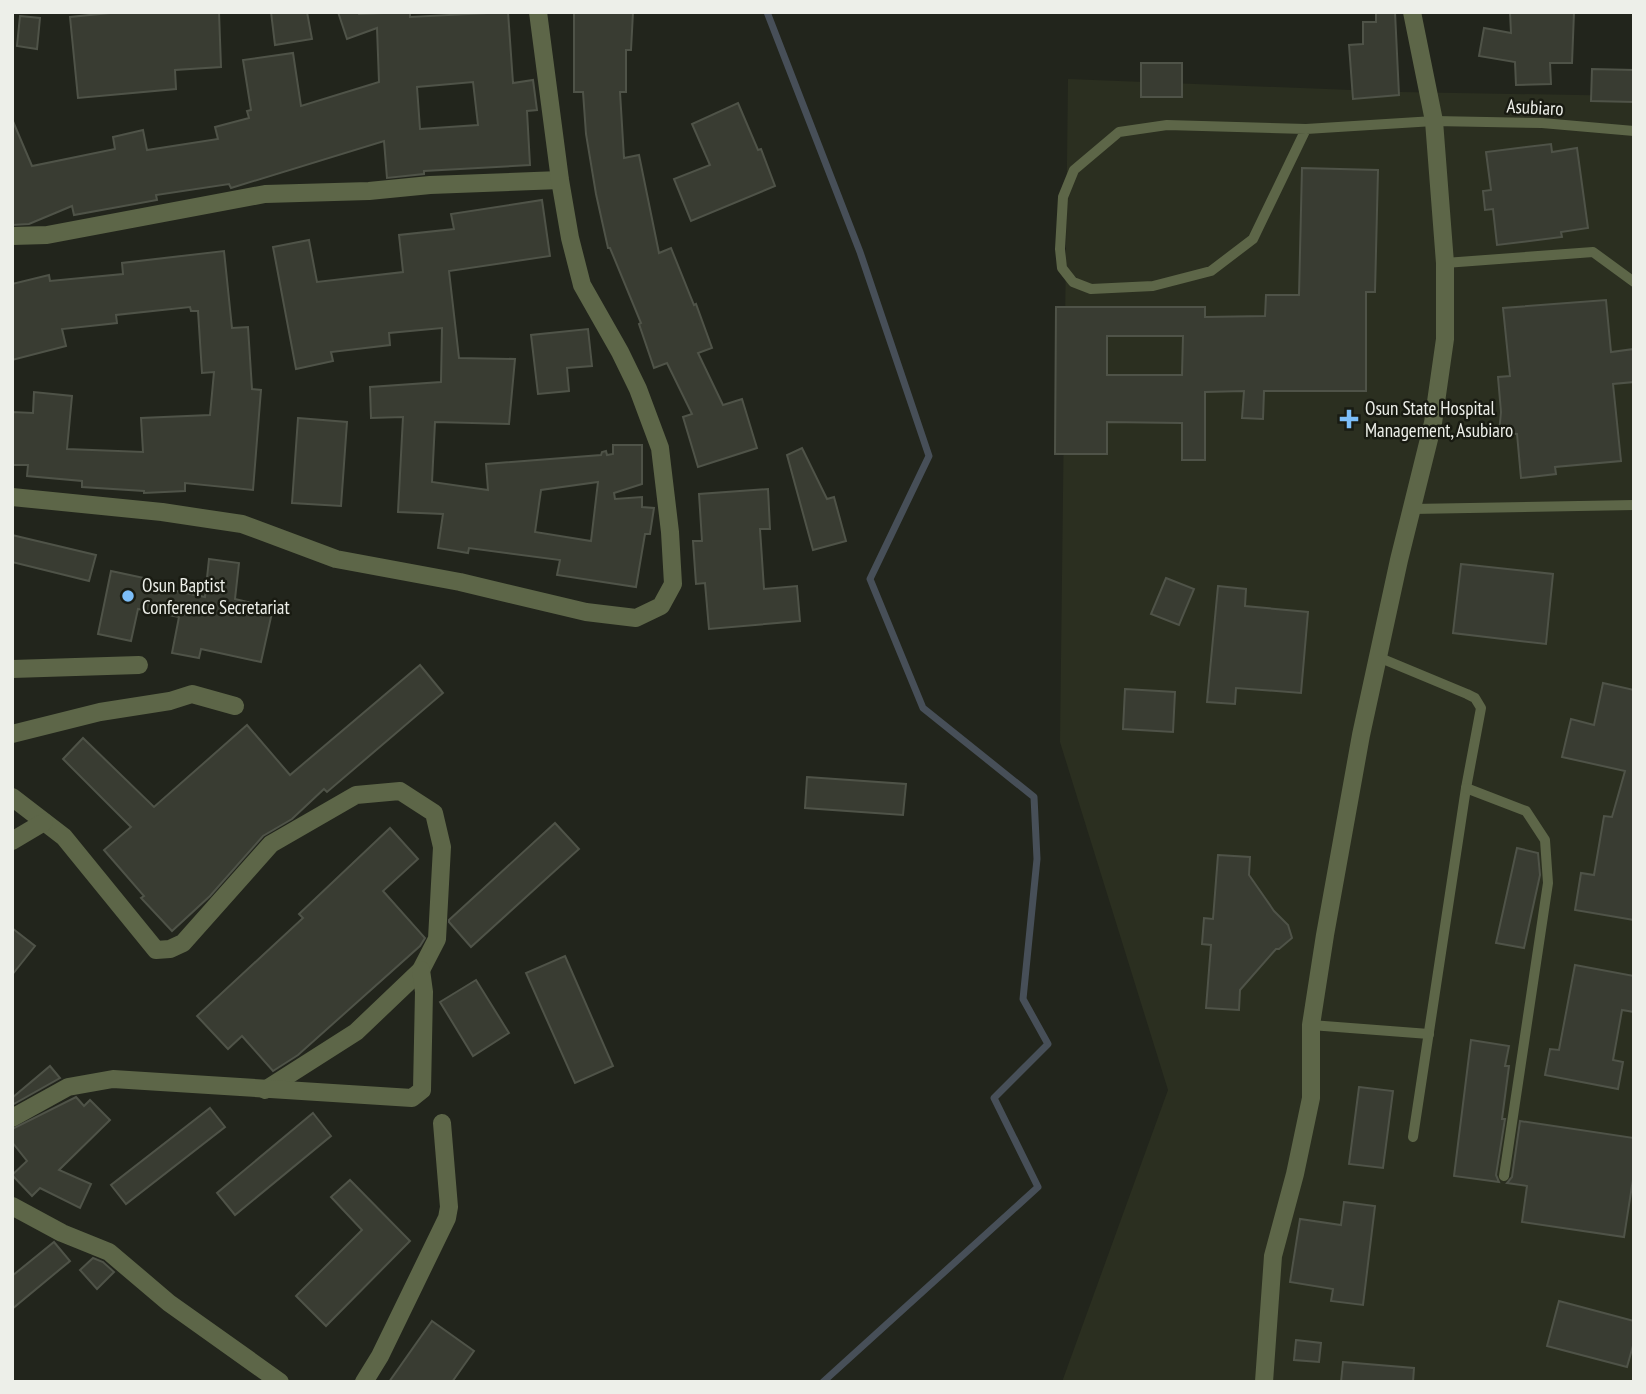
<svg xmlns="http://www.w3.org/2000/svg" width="1646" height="1394" viewBox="0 0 1646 1394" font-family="'PT Sans Narrow',sans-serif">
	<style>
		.built { fill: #2b2f20 }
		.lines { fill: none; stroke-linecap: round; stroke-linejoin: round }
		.stream { stroke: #474f58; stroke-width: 7 }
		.building { fill: #393c32; stroke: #4f5348; stroke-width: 2; fill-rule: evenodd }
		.lane { stroke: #5d6648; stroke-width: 10 }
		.street { stroke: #5d6648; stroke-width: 18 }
		.poi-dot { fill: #7cbef9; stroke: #191b12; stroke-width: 2.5 }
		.labels { text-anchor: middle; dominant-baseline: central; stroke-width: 5; stroke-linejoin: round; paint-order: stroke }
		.street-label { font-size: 19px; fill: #edefe9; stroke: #191b12 }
		.poi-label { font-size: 19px; fill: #edefe9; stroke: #191b12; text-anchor: start }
	</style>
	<rect width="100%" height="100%" fill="#22251c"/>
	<path class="built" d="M 1068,79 L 1402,92 L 1634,96 L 1634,1382 L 1062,1382 L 1168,1090 L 1060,742 Z"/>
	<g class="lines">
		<path class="stream" d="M 767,12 L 860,252 L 929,456 L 870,579 L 923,708 L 1034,797 L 1037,859 L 1023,999 L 1048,1044 L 994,1098 L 1038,1187 L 823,1382"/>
	</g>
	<g class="building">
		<path d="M 120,12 L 219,12 L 221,67 L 175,70 L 176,89 L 78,98 L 70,17 Z"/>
		<path d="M 271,12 L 307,12 L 312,39 L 275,45 Z"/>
		<path d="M 338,12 L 358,12 L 359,14 L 410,12 L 410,17 L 508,12 L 513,83 L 533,80 L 537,110 L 527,111 L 530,165 L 424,171 L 424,174 L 387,178 L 384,141 L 231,188 L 229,184 L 156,195 L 157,200 L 74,215 L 72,206 L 29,224 L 12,225 L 12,119 L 32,166 L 115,149 L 113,137 L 143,130 L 147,150 L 218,139 L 215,127 L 249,118 L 247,111 L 251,110 L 243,60 L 293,53 L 301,106 L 379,82 L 377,28 L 347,39 ZM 473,82 L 478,125 L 420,129 L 417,87 Z"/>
		<path d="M 574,12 L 633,12 L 631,50 L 626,50 L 626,92 L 620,92 L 624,158 L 639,155 L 659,253 L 671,248 L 694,305 L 696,304 L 712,348 L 698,353 L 723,405 L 742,399 L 757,448 L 698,467 L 683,417 L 692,414 L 667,363 L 654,368 L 639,324 L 641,323 L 610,248 L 608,248 L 596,194 L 586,134 L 583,92 L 574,92 Z"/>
		<path d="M 1395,12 L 1399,95 L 1353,99 L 1349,45 L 1363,44 L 1363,22 L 1376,22 L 1376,13 Z"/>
		<path d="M 1510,12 L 1574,12 L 1572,63 L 1550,63 L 1551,84 L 1516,85 L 1515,62 L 1479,56 L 1484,28 L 1511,33 Z"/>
		<path d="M 20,16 L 40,18 L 37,49 L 17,46 Z"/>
		<rect x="1141" y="63" width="41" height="34"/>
		<path d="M 1592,69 L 1634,70 L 1634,102 L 1591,101 Z"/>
		<path d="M 738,103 L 758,150 L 761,149 L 775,186 L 691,221 L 674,179 L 710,165 L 692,124 Z"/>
		<path d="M 1551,144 L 1552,152 L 1577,148 L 1588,228 L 1561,232 L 1562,237 L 1497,245 L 1493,209 L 1485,210 L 1483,191 L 1491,190 L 1486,152 Z"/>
		<path d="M 1302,168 L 1378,170 L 1375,292 L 1366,292 L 1366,391 L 1264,391 L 1263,419 L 1242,418 L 1244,391 L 1205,392 L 1205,460 L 1182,460 L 1182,423 L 1107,422 L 1107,454 L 1055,454 L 1056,307 L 1205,307 L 1205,317 L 1265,316 L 1266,295 L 1299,295 ZM 1107,336 L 1183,336 L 1182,375 L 1107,375 Z"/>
		<path d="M 542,200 L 550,256 L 449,271 L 459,358 L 515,359 L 509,424 L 435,422 L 432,482 L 488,490 L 486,464 L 601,455 L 602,452 L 606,451 L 607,455 L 613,454 L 613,445 L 642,445 L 642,484 L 614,493 L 615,499 L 642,497 L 642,507 L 654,508 L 650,534 L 645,534 L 636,587 L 557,575 L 560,560 L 469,548 L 468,553 L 438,548 L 443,514 L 398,512 L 403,417 L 371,418 L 370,387 L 441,382 L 442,328 L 389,333 L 390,345 L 331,352 L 333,361 L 296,369 L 273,247 L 309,240 L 317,282 L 403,272 L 399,235 L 454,229 L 451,214 ZM 598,482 L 591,541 L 535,532 L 541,490 Z"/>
		<path d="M 224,251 L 232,328 L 248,327 L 252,389 L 261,390 L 253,490 L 185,483 L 185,491 L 144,493 L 144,491 L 82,487 L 82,481 L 27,476 L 28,465 L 12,465 L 12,412 L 33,413 L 34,392 L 72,396 L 67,449 L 143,452 L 141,418 L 210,415 L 214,372 L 202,373 L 198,311 L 191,311 L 190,307 L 116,315 L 117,323 L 62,329 L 66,346 L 12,360 L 12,284 L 49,275 L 50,281 L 123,274 L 122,263 Z"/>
		<path d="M 1606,300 L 1611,352 L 1634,349 L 1634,382 L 1613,384 L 1621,461 L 1555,467 L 1556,474 L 1521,478 L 1517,434 L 1499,433 L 1501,412 L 1498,377 L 1510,376 L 1503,308 Z"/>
		<path d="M 588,329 L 592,366 L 567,368 L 569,391 L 538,394 L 531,335 Z"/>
		<path d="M 298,418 L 347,422 L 341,506 L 292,503 Z"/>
		<path d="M 802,448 L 827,499 L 834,497 L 846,541 L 813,550 L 787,455 Z"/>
		<path d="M 768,489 L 770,529 L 760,529 L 764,589 L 797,586 L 800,621 L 709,629 L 705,583 L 696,584 L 693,541 L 702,541 L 699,494 Z"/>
		<path d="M 12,535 L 96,555 L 89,581 L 12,562 Z"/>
		<path d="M 209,559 L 239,563 L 235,599 L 273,608 L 261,662 L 201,649 L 199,658 L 172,653 L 179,617 L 138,609 L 131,641 L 98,634 L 111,571 L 144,578 L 143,584 L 205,597 Z"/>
		<path d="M 1461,564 L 1553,574 L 1546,644 L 1453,633 Z"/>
		<path d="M 1166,578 L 1194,589 L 1179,625 L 1151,614 Z"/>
		<path d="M 1218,586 L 1246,589 L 1245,606 L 1308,612 L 1301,693 L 1236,688 L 1235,704 L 1207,702 Z"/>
		<path d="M 420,665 L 443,693 L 327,792 L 324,789 L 292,819 L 263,836 L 210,896 L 172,931 L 141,898 L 144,896 L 104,850 L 131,827 L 63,759 L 83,738 L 154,807 L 247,725 L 290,775 Z"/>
		<path d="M 1603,683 L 1634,690 L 1634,920 L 1575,910 L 1581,873 L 1594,875 L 1604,816 L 1612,817 L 1625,771 L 1562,757 L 1571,719 L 1594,725 Z"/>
		<path d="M 1125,689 L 1175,692 L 1173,732 L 1123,729 Z"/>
		<path d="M 807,777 L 906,784 L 903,815 L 805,808 Z"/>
		<path d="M 555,823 L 579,849 L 471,947 L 449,922 L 449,920 Z"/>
		<path d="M 390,828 L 418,859 L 383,891 L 425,938 L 420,946 L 298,1055 L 273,1071 L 242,1036 L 228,1049 L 197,1016 L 303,918 L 299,914 Z"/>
		<path d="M 1517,848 L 1538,853 L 1540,875 L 1524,948 L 1496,943 Z"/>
		<path d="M 1218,855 L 1250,857 L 1249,875 L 1274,911 L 1288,925 L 1292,938 L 1279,949 L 1276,949 L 1240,990 L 1239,1010 L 1206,1008 L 1211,945 L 1202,944 L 1204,918 L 1213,919 Z"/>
		<path d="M 12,928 L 35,946 L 12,975 Z"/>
		<path d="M 565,956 L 613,1066 L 575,1083 L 526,973 Z"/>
		<path d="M 1575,965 L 1634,976 L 1634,1012 L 1622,1010 L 1613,1060 L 1623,1062 L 1618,1089 L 1545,1075 L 1550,1049 L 1559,1050 Z"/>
		<path d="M 476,980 L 509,1033 L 473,1056 L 440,1002 Z"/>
		<path d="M 1471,1040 L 1509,1046 L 1505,1066 L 1509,1066 L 1502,1119 L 1505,1119 L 1496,1175 L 1499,1182 L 1454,1176 Z"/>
		<path d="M 50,1066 L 60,1078 L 12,1105 L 12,1098 Z"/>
		<path d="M 1359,1087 L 1393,1091 L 1383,1168 L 1349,1164 Z"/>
		<path d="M 76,1097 L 84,1106 L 90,1100 L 110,1120 L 59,1170 L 91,1184 L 80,1208 L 40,1188 L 32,1196 L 12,1175 L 27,1161 L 12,1142 L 12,1129 Z"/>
		<path d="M 210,1108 L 225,1127 L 126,1204 L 111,1185 Z"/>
		<path d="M 313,1113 L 331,1136 L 235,1215 L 217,1193 Z"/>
		<path d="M 1520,1121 L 1634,1138 L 1634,1173 L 1624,1237 L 1522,1222 L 1527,1186 L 1507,1183 L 1512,1177 Z"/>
		<path d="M 350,1180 L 410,1241 L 326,1326 L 296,1296 L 362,1230 L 331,1197 Z"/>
		<path d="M 1344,1202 L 1375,1206 L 1363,1305 L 1331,1301 L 1333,1289 L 1290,1282 L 1300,1219 L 1341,1225 Z"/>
		<path d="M 54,1242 L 70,1261 L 12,1309 L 12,1276 Z"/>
		<path d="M 93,1258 L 103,1262 L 114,1272 L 97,1289 L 80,1270 Z"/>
		<path d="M 1559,1301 L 1634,1321 L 1634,1342 L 1627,1367 L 1547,1346 Z"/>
		<path d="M 432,1321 L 474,1351 L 452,1382 L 389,1382 Z"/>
		<path d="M 1296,1340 L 1321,1343 L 1319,1362 L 1294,1360 Z"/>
		<path d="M 1343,1362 L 1414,1368 L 1413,1382 L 1341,1382 Z"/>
	</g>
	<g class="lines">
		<g class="lane">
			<path d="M 1306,129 L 1253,239 L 1211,271 L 1153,286 L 1091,289 L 1073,282 L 1062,268 L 1060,249 L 1063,197 L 1074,170 L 1119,132 L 1167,125 L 1306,129 L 1434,121 L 1542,123 L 1634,131"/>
			<path d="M 1445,263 L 1593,252 L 1634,282"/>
			<path d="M 1412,509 L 1634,505"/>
			<path d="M 1378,657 L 1467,694 L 1475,698 L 1481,708 L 1466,788 L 1413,1137"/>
			<path d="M 1466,788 L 1526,811 L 1545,840 L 1548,883 L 1504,1176"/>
			<path d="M 1311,1025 L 1429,1034"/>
		</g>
		<g class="street">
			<path d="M 12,236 L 47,235 L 265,194 L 369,191 L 430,185 L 560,180"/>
			<path d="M 12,497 L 162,512 L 242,524 L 336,559 L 460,582 L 586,612 L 636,618 L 661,606 L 673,584 L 670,532 L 660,448 L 638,389 L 620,352 L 582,285 L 570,238 L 560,180 L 538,12"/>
			<path d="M 12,669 L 139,665"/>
			<path d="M 12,734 L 100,712 L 170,701 L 192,694 L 235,706"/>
			<path d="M 12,797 L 64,837 L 156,950 L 170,949 L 183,943 L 271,844 L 356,795 L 400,791 L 434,813 L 442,847 L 437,939 L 421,970 L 356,1032 L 265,1090"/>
			<path d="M 12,841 L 44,822"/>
			<path d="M 12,1118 L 68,1087 L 113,1079 L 412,1098 L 422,1090 L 424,992 L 421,970"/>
			<path d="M 12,1206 L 62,1233 L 109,1252 L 169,1303 L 280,1382"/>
			<path d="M 364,1382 L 380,1356 L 447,1218 L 449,1207 L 442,1123"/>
			<path d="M 1264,1382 L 1273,1256 L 1295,1174 L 1311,1098 L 1311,1025 L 1325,935 L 1361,735 L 1399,560 L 1433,423 L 1445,339 L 1445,263 L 1434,121 L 1412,12"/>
		</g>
	</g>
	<g class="poi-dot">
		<path d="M1345.5 408.5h7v7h7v7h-7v7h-7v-7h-7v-7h7z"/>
		<circle cx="128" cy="596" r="7"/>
	</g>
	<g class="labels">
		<g class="street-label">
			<text transform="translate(1535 107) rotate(3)">Asubiaro</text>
		</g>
		<g class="poi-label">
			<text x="1365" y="408">Osun State Hospital<tspan x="1365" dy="22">Management, Asubiaro</tspan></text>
			<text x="142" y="585">Osun Baptist<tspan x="142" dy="22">Conference Secretariat</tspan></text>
		</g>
	</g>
	<rect width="1646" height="1394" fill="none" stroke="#edefe9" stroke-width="28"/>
</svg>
